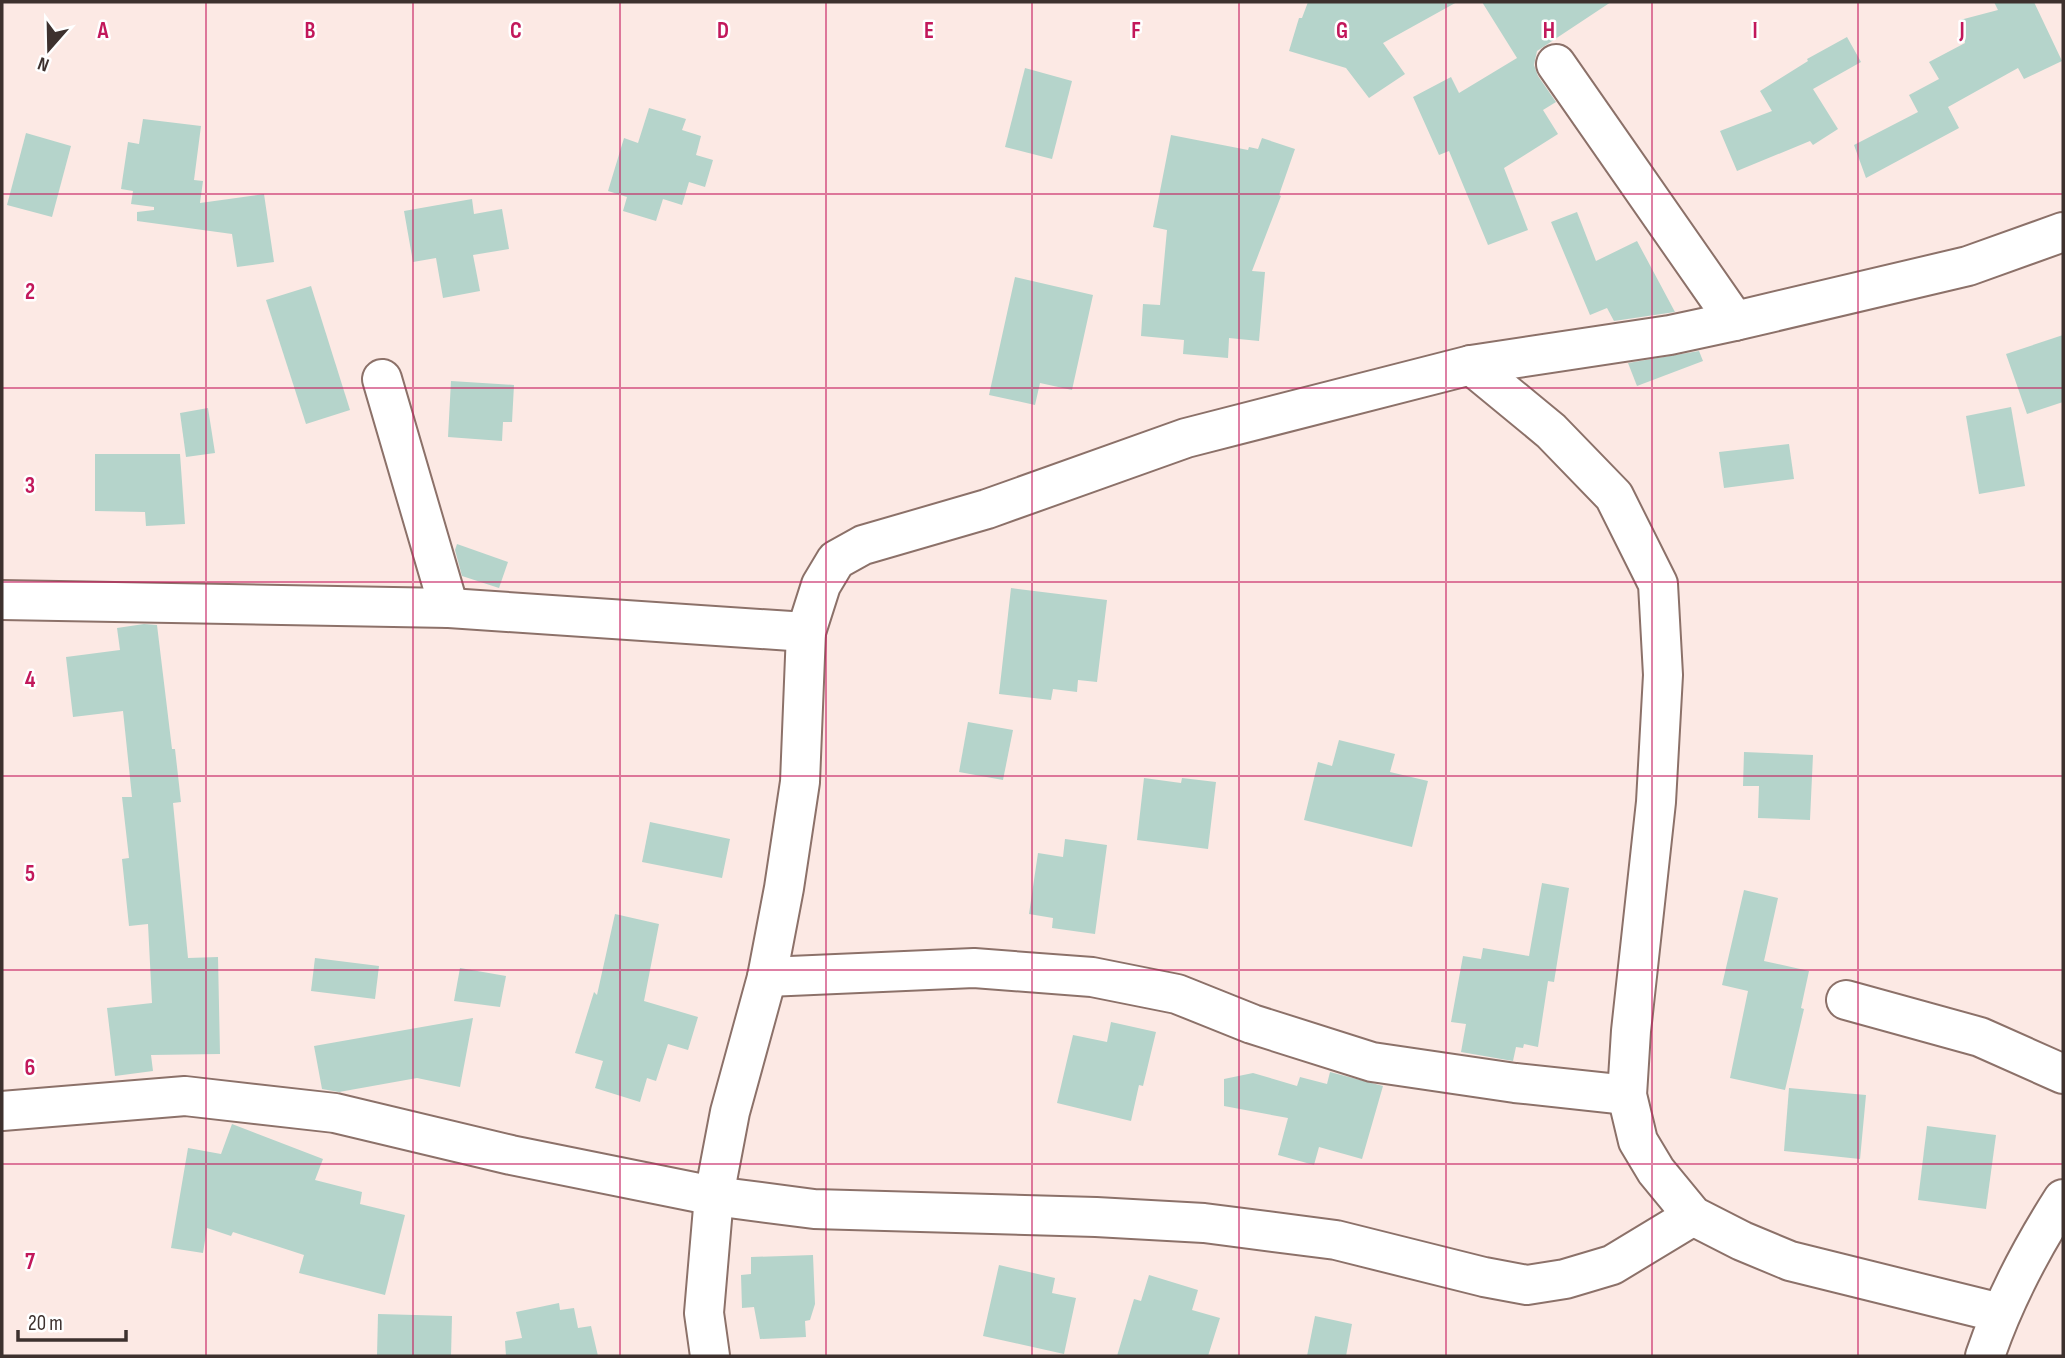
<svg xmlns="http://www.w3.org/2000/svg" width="2065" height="1358" viewBox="0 0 2065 1358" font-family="'Sofia Sans Condensed',sans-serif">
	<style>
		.building { fill: #b5d4cb }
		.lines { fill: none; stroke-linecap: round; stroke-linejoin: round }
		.minor-casing { stroke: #8c7169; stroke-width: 42 }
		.minor { stroke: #fff; stroke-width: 38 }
		.grid { fill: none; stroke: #c2185b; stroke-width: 2; stroke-opacity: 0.55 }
		.grid-label { font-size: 23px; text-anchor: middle; font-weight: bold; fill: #c2185b; stroke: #fff; stroke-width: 5; stroke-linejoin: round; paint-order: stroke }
	</style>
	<rect width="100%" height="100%" fill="#fce9e4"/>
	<g class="building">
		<path d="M 1308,2 L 1457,2 L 1383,43 L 1405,74 L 1369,98 L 1346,68 L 1289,51 L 1299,18 L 1302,18 Z"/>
		<path d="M 1482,2 L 1611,2 L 1537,51 L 1534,65 L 1538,76 L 1556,102 L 1543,110 L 1558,134 L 1504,168 L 1528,230 L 1488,245 L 1449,151 L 1439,155 L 1413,97 L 1451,77 L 1459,93 L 1517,58 Z"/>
		<path d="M 1994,2 L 2034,2 L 2062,61 L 2024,79 L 2018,68 L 1948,107 L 1959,128 L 1866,178 L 1854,145 L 1918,112 L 1909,95 L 1939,79 L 1929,62 L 1965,43 L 1960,20 L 1998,10 Z"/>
		<path d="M 1847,37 L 1861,62 L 1813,89 L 1838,129 L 1813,145 L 1810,141 L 1737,171 L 1720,131 L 1772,111 L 1760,91 L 1808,61 L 1807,59 Z"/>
		<path d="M 1025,68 L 1072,81 L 1052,159 L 1005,147 Z"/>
		<path d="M 649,108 L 686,119 L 682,130 L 701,136 L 696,155 L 713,160 L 705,187 L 689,182 L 682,205 L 663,199 L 656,221 L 623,211 L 627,197 L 608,191 L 624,138 L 638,143 Z"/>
		<path d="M 143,119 L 201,126 L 194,180 L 203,181 L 200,203 L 264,194 L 274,262 L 237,267 L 232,234 L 137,221 L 137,212 L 154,210 L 154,207 L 131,204 L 133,191 L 121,189 L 128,142 L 139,144 Z"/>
		<path d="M 26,133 L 71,146 L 52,217 L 7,205 Z"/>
		<path d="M 1171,135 L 1248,150 L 1249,147 L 1258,149 L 1262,138 L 1295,149 L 1279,195 L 1281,196 L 1252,271 L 1265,272 L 1259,341 L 1229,338 L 1228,358 L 1183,354 L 1184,340 L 1141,336 L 1143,304 L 1160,305 L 1167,230 L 1153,227 Z"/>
		<path d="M 472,199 L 474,214 L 502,209 L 509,249 L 473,255 L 480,291 L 443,298 L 436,258 L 413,262 L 404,211 Z"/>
		<path d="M 1577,212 L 1596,261 L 1637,241 L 1675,312 L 1614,321 L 1607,308 L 1590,315 L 1551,222 Z"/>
		<path d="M 1015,277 L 1093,295 L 1072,390 L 1040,383 L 1035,405 L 989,395 Z"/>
		<path d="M 311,286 L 350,410 L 306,424 L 266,300 Z"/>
		<path d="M 2063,335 L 2063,402 L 2027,414 L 2006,354 Z"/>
		<path d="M 1699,351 L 1703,361 L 1637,386 L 1628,363 Z"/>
		<path d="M 451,381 L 514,385 L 512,422 L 503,422 L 502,441 L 448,437 Z"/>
		<path d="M 2011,407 L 2025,486 L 1979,494 L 1966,416 Z"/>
		<path d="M 208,408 L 215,453 L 186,457 L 180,413 Z"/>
		<path d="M 1789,444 L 1794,479 L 1724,488 L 1719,452 Z"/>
		<path d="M 95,454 L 180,454 L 185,524 L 146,526 L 145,512 L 95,511 Z"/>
		<path d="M 457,544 L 508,562 L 499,588 L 462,576 L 455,550 Z"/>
		<path d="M 1011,588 L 1107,600 L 1097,682 L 1078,680 L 1077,692 L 1053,689 L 1051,700 L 999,694 Z"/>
		<path d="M 144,624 L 157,625 L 172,749 L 175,749 L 181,802 L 173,803 L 188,958 L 218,957 L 220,1054 L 151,1055 L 153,1071 L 115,1076 L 107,1008 L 152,1003 L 148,924 L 129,926 L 122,859 L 129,858 L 122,797 L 132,797 L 123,711 L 73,717 L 66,657 L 120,650 L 117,628 Z"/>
		<path d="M 968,722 L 1013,730 L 1003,780 L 959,772 Z"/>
		<path d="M 1339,740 L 1395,754 L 1390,772 L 1428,781 L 1412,847 L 1304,820 L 1318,762 L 1332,766 Z"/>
		<path d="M 1744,752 L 1813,755 L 1810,820 L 1758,818 L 1759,786 L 1743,786 Z"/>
		<path d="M 1144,778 L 1181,783 L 1182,778 L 1216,782 L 1208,849 L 1137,840 Z"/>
		<path d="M 650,822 L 730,839 L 722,878 L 642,862 Z"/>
		<path d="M 1065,839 L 1107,845 L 1095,934 L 1052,928 L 1053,918 L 1029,914 L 1038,853 L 1063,857 Z"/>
		<path d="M 1542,883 L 1569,888 L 1554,982 L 1548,981 L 1538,1047 L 1524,1044 L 1523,1048 L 1516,1047 L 1513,1061 L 1461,1052 L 1466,1024 L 1451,1022 L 1463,956 L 1481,959 L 1483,948 L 1529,956 Z"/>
		<path d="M 1744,890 L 1778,898 L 1764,961 L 1809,971 L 1801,1008 L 1804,1009 L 1785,1090 L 1730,1078 L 1748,991 L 1722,985 Z"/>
		<path d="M 615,914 L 659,924 L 644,1001 L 698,1017 L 688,1050 L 668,1044 L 656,1081 L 647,1078 L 640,1102 L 595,1088 L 603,1061 L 575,1053 L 594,992 L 597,995 Z"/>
		<path d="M 315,958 L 379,966 L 375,999 L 311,991 Z"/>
		<path d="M 460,968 L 506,976 L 500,1007 L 454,1001 Z"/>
		<path d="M 473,1018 L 460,1087 L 417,1078 L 339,1092 L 322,1089 L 314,1046 Z"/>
		<path d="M 1111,1022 L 1156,1032 L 1143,1086 L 1139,1085 L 1131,1121 L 1057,1103 L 1073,1035 L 1107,1042 Z"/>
		<path d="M 1330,1072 L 1383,1086 L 1362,1159 L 1319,1147 L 1314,1165 L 1278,1155 L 1288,1118 L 1224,1106 L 1224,1079 L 1253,1073 L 1297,1086 L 1300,1077 L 1327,1084 Z"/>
		<path d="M 1789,1088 L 1866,1095 L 1860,1159 L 1784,1151 Z"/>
		<path d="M 232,1124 L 323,1159 L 315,1180 L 362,1192 L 360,1204 L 405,1215 L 385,1295 L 299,1273 L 304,1255 L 233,1232 L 231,1236 L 207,1228 L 203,1253 L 171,1248 L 188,1148 L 221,1154 Z"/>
		<path d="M 1927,1126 L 1996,1135 L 1986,1209 L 1918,1200 Z"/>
		<path d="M 813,1255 L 815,1304 L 810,1320 L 805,1321 L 806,1337 L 760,1339 L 754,1307 L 742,1308 L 741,1275 L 751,1274 L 751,1257 Z"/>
		<path d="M 999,1265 L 1055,1278 L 1052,1293 L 1076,1298 L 1064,1354 L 983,1336 Z"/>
		<path d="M 1149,1275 L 1198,1290 L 1192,1310 L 1220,1318 L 1208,1356 L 1117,1356 L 1134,1299 L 1141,1301 Z"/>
		<path d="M 559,1303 L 560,1310 L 574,1308 L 578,1328 L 591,1326 L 598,1356 L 506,1356 L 505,1341 L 522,1338 L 516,1312 Z"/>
		<path d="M 378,1314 L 452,1316 L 451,1356 L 377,1356 Z"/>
		<path d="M 1315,1316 L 1352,1324 L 1346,1356 L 1307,1356 Z"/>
	</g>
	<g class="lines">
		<defs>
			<g id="minor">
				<path d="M 1556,64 L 1735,321"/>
				<path d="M 1471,365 L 1551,431 L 1614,496 L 1658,584 L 1663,675 L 1656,802 L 1631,1031 L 1627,1095 L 1638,1141 L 1656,1171 L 1693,1216 L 1742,1241 L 1790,1261 L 2000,1313"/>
				<path d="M 382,379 L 449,608"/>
				<path d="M 2,600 L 449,608 L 806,632"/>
				<path d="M 767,977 L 974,968 L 1092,977 L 1177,994 L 1252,1024 L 1372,1062 L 1515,1083 L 1627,1095"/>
				<path d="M 1846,1000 L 1980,1037 L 2063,1074"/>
				<path d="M 2,1111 L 185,1096 L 335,1113 L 511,1155 L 714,1196 L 814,1209 L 1096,1217 L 1204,1223 L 1336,1240 L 1484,1277 L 1527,1285 L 1565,1279 L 1612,1265 L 1693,1216"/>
				<path d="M 710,1356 L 704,1313 L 714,1196 L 730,1112 L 767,977 L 784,888 L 800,782 L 806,632 L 821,585 L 836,560 L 863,545 L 987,509 L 1186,438 L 1471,365 L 1670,335 L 1735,321 L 1968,266 L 2063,232"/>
				<path d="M 1985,1356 C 2004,1300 2031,1249 2063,1199"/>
			</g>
		</defs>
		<use href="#minor" class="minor-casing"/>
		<use href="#minor" class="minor"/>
	</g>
	<path class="grid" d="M 206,2 L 206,1356M 413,2 L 413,1356M 620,2 L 620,1356M 826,2 L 826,1356M 1032,2 L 1032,1356M 1239,2 L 1239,1356M 1446,2 L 1446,1356M 1652,2 L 1652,1356M 1858,2 L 1858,1356M 2,194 L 2063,194M 2,388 L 2063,388M 2,582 L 2063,582M 2,776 L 2063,776M 2,970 L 2063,970M 2,1164 L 2063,1164"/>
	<g class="grid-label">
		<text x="103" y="38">A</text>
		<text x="310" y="38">B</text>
		<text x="516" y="38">C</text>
		<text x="723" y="38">D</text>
		<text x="929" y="38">E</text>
		<text x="1136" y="38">F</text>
		<text x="1342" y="38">G</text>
		<text x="1549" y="38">H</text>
		<text x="1755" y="38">I</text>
		<text x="1962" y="38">J</text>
		<text x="30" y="299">2</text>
		<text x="30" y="493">3</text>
		<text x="30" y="687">4</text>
		<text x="30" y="881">5</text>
		<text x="30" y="1075">6</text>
		<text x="30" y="1269">7</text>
	</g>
	<rect width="2065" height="1358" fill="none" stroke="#3d312e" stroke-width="7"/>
	<g transform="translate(49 49) rotate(200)" stroke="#ffffff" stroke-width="5" paint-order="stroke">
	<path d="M0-5L12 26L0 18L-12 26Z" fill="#3d312e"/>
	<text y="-10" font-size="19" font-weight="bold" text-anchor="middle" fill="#3d312e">N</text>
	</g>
	<path d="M18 1330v10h108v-10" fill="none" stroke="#3d312e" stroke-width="3.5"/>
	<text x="28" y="1330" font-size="21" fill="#3d312e" stroke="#ffffff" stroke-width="5" paint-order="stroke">20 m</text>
</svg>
